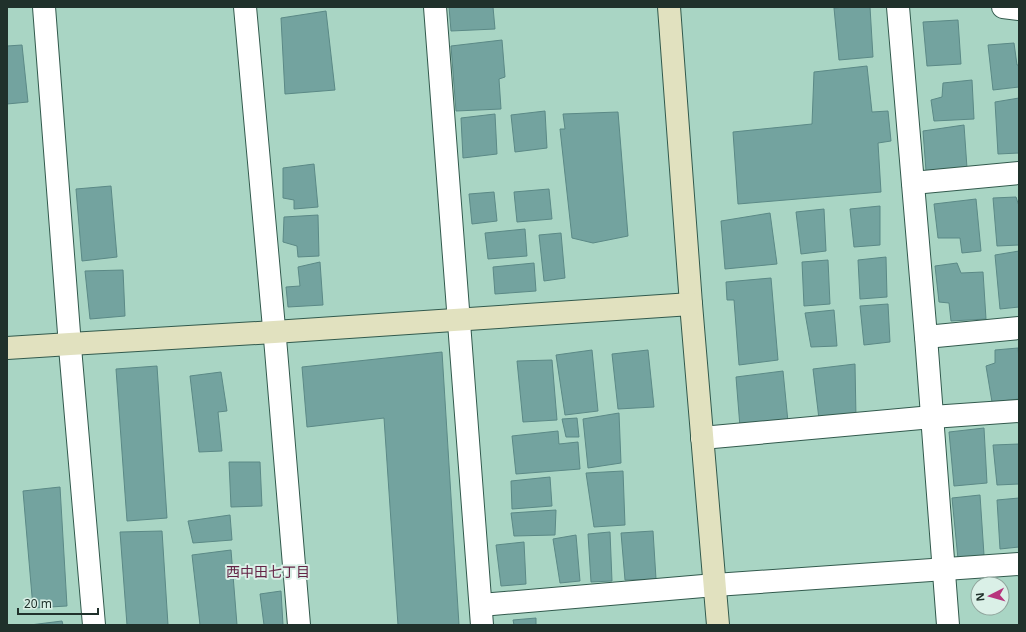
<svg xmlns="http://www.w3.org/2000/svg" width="1026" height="632" viewBox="0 0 1026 632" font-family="'Noto Sans','Noto Sans JP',sans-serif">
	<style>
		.building { fill: #73a39f; stroke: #5b8986 }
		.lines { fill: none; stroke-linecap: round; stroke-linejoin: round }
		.street-casing { stroke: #325a4d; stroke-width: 24 }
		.secondary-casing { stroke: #325a4d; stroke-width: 24 }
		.street { stroke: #fff; stroke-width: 22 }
		.secondary { stroke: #e1e1bf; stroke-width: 22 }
		.labels { text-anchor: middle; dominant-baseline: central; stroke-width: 4; stroke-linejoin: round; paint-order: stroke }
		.neighbourhood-label { font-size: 14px; fill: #642446; stroke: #daf0e7 }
	</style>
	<rect width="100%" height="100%" fill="#a9d5c4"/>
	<g class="building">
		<path d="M 449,7 L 493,7 L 495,29 L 451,31 Z"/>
		<path d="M 845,7 L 870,7 L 873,57 L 839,60 L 834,8 Z"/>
		<path d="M 326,11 L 335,90 L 285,94 L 281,18 Z"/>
		<path d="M 958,20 L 961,64 L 927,66 L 923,22 Z"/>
		<path d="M 502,40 L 505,77 L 499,79 L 501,109 L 456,111 L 451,46 Z"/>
		<path d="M 1014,43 L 1017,65 L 1019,65 L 1019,87 L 993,90 L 988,45 Z"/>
		<path d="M 22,45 L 28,102 L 7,104 L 7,46 Z"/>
		<path d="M 867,66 L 872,112 L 888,111 L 891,141 L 878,143 L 881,192 L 738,204 L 733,132 L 812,124 L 814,72 Z"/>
		<path d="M 972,80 L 974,119 L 934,121 L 931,100 L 942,97 L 943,83 Z"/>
		<path d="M 1019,98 L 1019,153 L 998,154 L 995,102 Z"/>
		<path d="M 545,111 L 547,148 L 515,152 L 511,115 Z"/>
		<path d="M 618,112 L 628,236 L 593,243 L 572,238 L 560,129 L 565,129 L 563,114 Z"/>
		<path d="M 495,114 L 497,154 L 463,158 L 461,118 Z"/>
		<path d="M 964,125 L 967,168 L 926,171 L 923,131 Z"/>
		<path d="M 314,164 L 318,207 L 294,209 L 294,200 L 283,198 L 283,168 Z"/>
		<path d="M 111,186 L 117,257 L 82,261 L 76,189 Z"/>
		<path d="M 549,189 L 552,219 L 517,222 L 514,192 Z"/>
		<path d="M 494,192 L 497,221 L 472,224 L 469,194 Z"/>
		<path d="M 1016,197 L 1019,206 L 1019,245 L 997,246 L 993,198 Z"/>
		<path d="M 976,199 L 981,251 L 962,253 L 960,238 L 938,238 L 934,204 Z"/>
		<path d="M 880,206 L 880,245 L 854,247 L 850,209 Z"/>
		<path d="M 824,209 L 826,251 L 801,254 L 796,212 Z"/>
		<path d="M 770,213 L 777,264 L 725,269 L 721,221 Z"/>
		<path d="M 318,215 L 319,256 L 298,257 L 297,246 L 283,242 L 284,217 Z"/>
		<path d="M 525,229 L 527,256 L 488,259 L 485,233 Z"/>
		<path d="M 561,233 L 565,278 L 544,281 L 539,235 Z"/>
		<path d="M 1019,251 L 1019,307 L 1000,309 L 995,255 Z"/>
		<path d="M 886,257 L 887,297 L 860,299 L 858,260 Z"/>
		<path d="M 828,260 L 830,304 L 804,306 L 802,262 Z"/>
		<path d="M 320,262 L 323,305 L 288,307 L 286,287 L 300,286 L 298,267 Z"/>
		<path d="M 534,263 L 536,291 L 495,294 L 493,267 Z"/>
		<path d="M 957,263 L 961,273 L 983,272 L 986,319 L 951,321 L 949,303 L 939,302 L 935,266 Z"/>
		<path d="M 123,270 L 125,316 L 90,319 L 85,271 Z"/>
		<path d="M 771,278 L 778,360 L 739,365 L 734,300 L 727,300 L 726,282 Z"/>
		<path d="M 888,304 L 890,342 L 864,345 L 860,306 Z"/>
		<path d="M 834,310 L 837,346 L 811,347 L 805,313 Z"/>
		<path d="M 1018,348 L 1019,358 L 1019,399 L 992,402 L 986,366 L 995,363 L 995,350 Z"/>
		<path d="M 592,350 L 598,411 L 565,415 L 556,355 Z"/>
		<path d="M 648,350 L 654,407 L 618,409 L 612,354 Z"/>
		<path d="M 442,352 L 459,625 L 398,625 L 384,418 L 307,427 L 302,367 Z"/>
		<path d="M 552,360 L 557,420 L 523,422 L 517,361 Z"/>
		<path d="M 855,364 L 856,418 L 819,419 L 813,369 Z"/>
		<path d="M 157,366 L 167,518 L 127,521 L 116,369 Z"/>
		<path d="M 783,371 L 788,422 L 740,427 L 736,377 Z"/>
		<path d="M 221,372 L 227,411 L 218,412 L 222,451 L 199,452 L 190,376 Z"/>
		<path d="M 619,413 L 621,463 L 588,468 L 583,419 Z"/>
		<path d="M 577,418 L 579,437 L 566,437 L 562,419 Z"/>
		<path d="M 984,428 L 987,483 L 954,486 L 949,432 Z"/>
		<path d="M 558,431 L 559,444 L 578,442 L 580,469 L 516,474 L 512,436 Z"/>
		<path d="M 1019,444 L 1019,484 L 997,485 L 993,445 Z"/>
		<path d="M 229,462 L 260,462 L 262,506 L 231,507 Z"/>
		<path d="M 623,471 L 625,525 L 594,527 L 586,473 Z"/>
		<path d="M 550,477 L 552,506 L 512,509 L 511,481 Z"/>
		<path d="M 60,487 L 67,606 L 33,608 L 23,491 Z"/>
		<path d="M 980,495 L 984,555 L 958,559 L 952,498 Z"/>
		<path d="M 1019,498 L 1019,547 L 1000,549 L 997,500 Z"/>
		<path d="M 556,510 L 555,535 L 514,536 L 511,513 Z"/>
		<path d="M 230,515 L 232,540 L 193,543 L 188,521 Z"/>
		<path d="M 162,531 L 168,625 L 127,625 L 120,532 Z"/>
		<path d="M 653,531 L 656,579 L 625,580 L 621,533 Z"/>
		<path d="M 610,532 L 612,581 L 591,582 L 588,534 Z"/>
		<path d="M 576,535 L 580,581 L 560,583 L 553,539 Z"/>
		<path d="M 524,542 L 526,584 L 501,586 L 496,545 Z"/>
		<path d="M 231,550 L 237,625 L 200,625 L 192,555 Z"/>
		<path d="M 281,591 L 283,625 L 264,625 L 260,594 Z"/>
		<path d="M 536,618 L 536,625 L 514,625 L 513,620 Z"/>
		<path d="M 62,621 L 63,625 L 30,625 Z"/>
	</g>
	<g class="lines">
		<defs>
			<g id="street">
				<path d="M 44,7 L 71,359 L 94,625"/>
				<path d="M 245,7 L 276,350 L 299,625"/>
				<path d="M 435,7 L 482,625"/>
				<path d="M 898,7 L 926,337 L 948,625"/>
				<path d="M 1003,7 L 1019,9"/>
				<path d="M 913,183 L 1019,173"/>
				<path d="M 926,337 L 1019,328"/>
				<path d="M 702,438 L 932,417 L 1019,411"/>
				<path d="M 481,605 L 715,585 L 1019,564"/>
			</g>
			<g id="secondary">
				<path d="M 669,7 L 691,304 L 718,625"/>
				<path d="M 7,348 L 70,344 L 274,332 L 691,304"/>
			</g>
		</defs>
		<use href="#street" class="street-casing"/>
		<use href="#secondary" class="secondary-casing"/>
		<use href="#street" class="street"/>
		<use href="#secondary" class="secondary"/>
	</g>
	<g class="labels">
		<g class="neighbourhood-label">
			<text x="268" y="571">西中田七丁目</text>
		</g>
	</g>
	<rect width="1026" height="632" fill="none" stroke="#20312b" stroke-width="16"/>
	<g transform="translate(990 596) rotate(264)"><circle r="19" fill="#daf0e7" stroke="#90a49c"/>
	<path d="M0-3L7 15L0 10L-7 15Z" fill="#b7347d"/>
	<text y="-6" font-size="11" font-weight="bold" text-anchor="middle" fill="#20312b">N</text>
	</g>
	<path d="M18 608v6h80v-6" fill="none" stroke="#20312b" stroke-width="2"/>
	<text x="24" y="608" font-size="12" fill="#20312b" stroke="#daf0e7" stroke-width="3" paint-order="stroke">20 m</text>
</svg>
